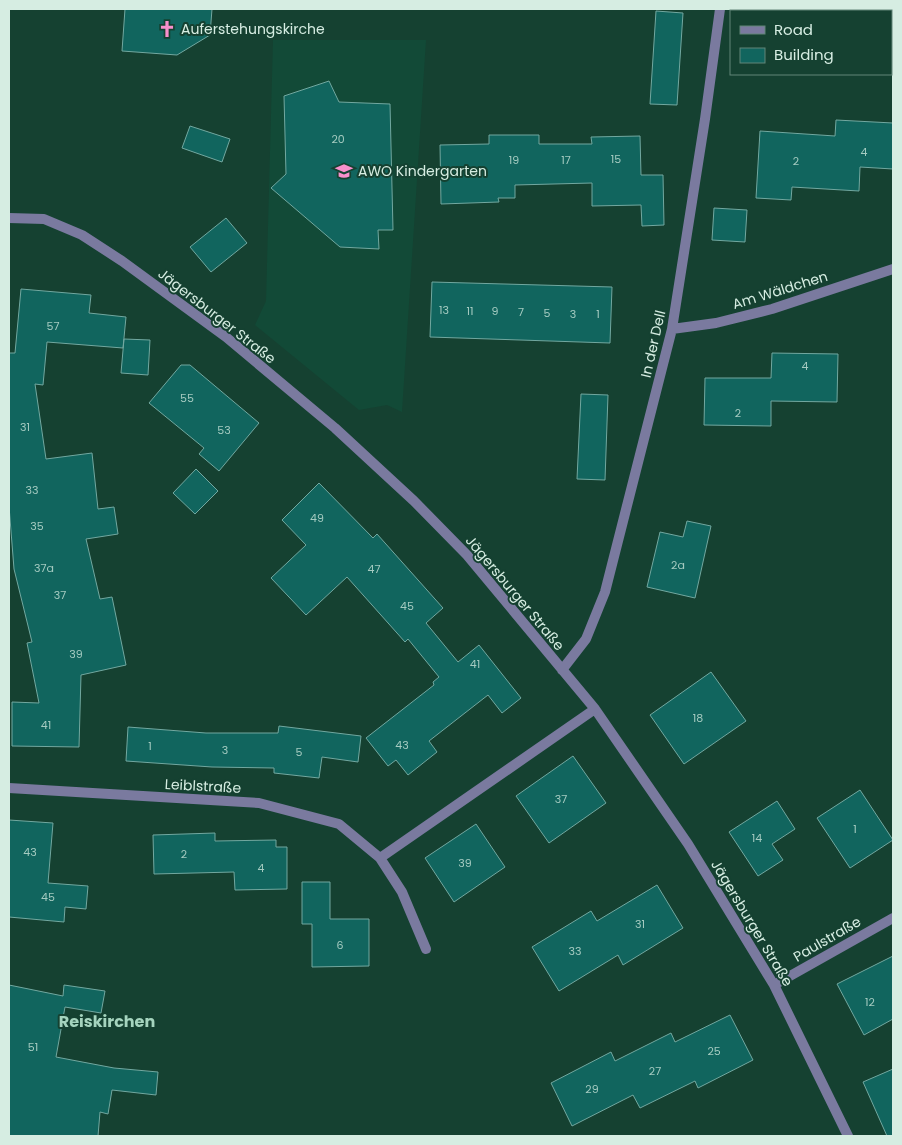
<svg xmlns="http://www.w3.org/2000/svg" width="902" height="1145" viewBox="0 0 902 1145" font-family="Poppins,sans-serif">
<rect width="100%" height="100%" fill="#154131"/>
<path fill="#124a37" d="M 273,40 L 426,40 L 402,412 L 387,405 L 359,410 L 255,325 L 266,301 Z"/>
<path fill="#11655e" stroke="#72a8a0" d="M 125,9 L 212,9 L 210,35 L 177,55 L 122,51 Z
M 656,11 L 683,13 L 677,105 L 650,104 Z
M 329,81 L 339,102 L 390,104 L 393,230 L 378,230 L 379,249 L 340,247 L 271,188 L 286,174 L 284,96 Z
M 836,120 L 893,123 L 893,169 L 860,167 L 859,191 L 792,187 L 791,200 L 756,198 L 760,131 L 835,136 Z
M 190,126 L 230,139 L 222,162 L 182,148 Z
M 489,135 L 539,135 L 539,144 L 592,144 L 591,137 L 640,136 L 641,175 L 663,175 L 664,225 L 642,226 L 641,205 L 592,206 L 592,183 L 515,185 L 515,198 L 498,198 L 499,202 L 441,204 L 440,145 L 489,144 Z
M 714,208 L 747,210 L 745,242 L 712,240 Z
M 226,218 L 247,243 L 211,272 L 190,247 Z
M 432,282 L 612,287 L 610,343 L 430,337 Z
M 21,289 L 91,295 L 89,313 L 126,317 L 123,348 L 47,342 L 43,385 L 35,384 L 46,459 L 92,453 L 98,509 L 114,507 L 118,534 L 86,539 L 100,599 L 112,597 L 126,665 L 81,675 L 79,747 L 12,746 L 12,702 L 39,703 L 27,643 L 32,642 L 14,569 L 9,506 L 9,353 L 15,353 Z
M 124,339 L 150,340 L 148,375 L 121,373 Z
M 772,353 L 838,354 L 837,402 L 771,401 L 771,426 L 704,425 L 705,378 L 771,378 Z
M 181,365 L 190,365 L 259,423 L 219,471 L 199,454 L 204,448 L 149,403 Z
M 581,394 L 608,395 L 605,480 L 577,479 Z
M 196,469 L 218,491 L 195,514 L 173,493 Z
M 319,483 L 373,538 L 377,534 L 443,608 L 426,623 L 458,662 L 479,645 L 521,698 L 502,713 L 488,695 L 429,741 L 437,752 L 408,775 L 396,760 L 388,766 L 366,738 L 434,685 L 433,682 L 439,677 L 408,639 L 405,642 L 347,577 L 306,615 L 271,578 L 306,545 L 282,520 Z
M 687,521 L 711,526 L 695,598 L 647,587 L 660,532 L 683,537 Z
M 711,672 L 746,721 L 684,764 L 650,715 Z
M 279,726 L 361,736 L 358,762 L 322,757 L 319,778 L 274,773 L 274,768 L 212,767 L 126,761 L 128,727 L 206,733 L 278,733 Z
M 573,756 L 606,803 L 549,843 L 516,796 Z
M 860,790 L 893,840 L 850,868 L 817,818 Z
M 777,801 L 795,829 L 772,844 L 783,860 L 758,876 L 729,832 Z
M 9,820 L 53,823 L 48,883 L 88,886 L 86,909 L 65,907 L 64,922 L 9,917 Z
M 476,824 L 505,867 L 454,902 L 425,858 Z
M 215,833 L 215,841 L 276,840 L 276,847 L 287,847 L 287,889 L 235,890 L 234,872 L 154,874 L 153,835 Z
M 302,882 L 330,882 L 330,919 L 369,919 L 369,966 L 312,967 L 312,924 L 302,924 Z
M 657,885 L 683,928 L 623,965 L 618,955 L 559,991 L 532,947 L 591,911 L 597,921 Z
M 893,956 L 893,1019 L 864,1035 L 837,984 Z
M 9,985 L 63,996 L 64,985 L 105,991 L 101,1013 L 65,1007 L 56,1057 L 114,1068 L 158,1072 L 156,1095 L 112,1090 L 108,1114 L 100,1112 L 98,1136 L 9,1136 Z
M 730,1015 L 753,1060 L 698,1088 L 695,1081 L 640,1108 L 633,1095 L 572,1126 L 551,1083 L 611,1052 L 615,1061 L 671,1033 L 675,1042 Z
M 893,1069 L 893,1136 L 887,1136 L 863,1082 Z"/>
<g fill="none" stroke-linecap="round" stroke-linejoin="round">
<path stroke="#7a7a9f" stroke-width="10" d="M 9,218 L 44,219 L 82,235 L 122,261 L 226,337 L 335,428 L 414,501 L 467,555 L 595,709 L 688,844 L 774,985 L 848,1136
M 672,329 L 716,323 L 772,309 L 893,269
M 562,670 L 586,639 L 605,592 L 672,329 L 705,119 L 720,9
M 9,788 L 259,803 L 339,824 L 380,858 L 402,892 L 426,949
M 380,858 L 595,709
M 774,985 L 893,918"/>
</g>
<defs>
<g id="church-bare" transform="scale(1.35)"><path d="M-1.2-6h2.4v3.5h3.3v2.4h-3.3V6h-2.4V-.1h-3.3v-2.4h3.3Z" fill="#f890cc" stroke="#154131" stroke-width="2.5" paint-order="stroke"/></g>
<g id="school-bare" transform="scale(1.35)"><path d="M0-5L7-2L0 1L-7-2ZM-4 1L0 2.5L4 1V4Q0 6-4 4Z" fill="#f890cc" stroke="#154131" stroke-width="2.5" paint-order="stroke"/></g>
</defs>
<g fill-rule="evenodd">
<use href="#church-bare" x="167" y="29"/>
<use href="#school-bare" x="344" y="171"/>
</g>
<g text-anchor="middle" stroke-width="4" stroke-linejoin="round" paint-order="stroke">
<g font-size="11" fill="#a5cbc1">
<text x="338" y="143">20</text>
<text x="864" y="156">4</text>
<text x="616" y="163">15</text>
<text x="514" y="164">19</text>
<text x="566" y="164">17</text>
<text x="796" y="165">2</text>
<text x="444" y="314">13</text>
<text x="470" y="315">11</text>
<text x="495" y="315">9</text>
<text x="521" y="316">7</text>
<text x="547" y="317">5</text>
<text x="573" y="318">3</text>
<text x="598" y="318">1</text>
<text x="53" y="330">57</text>
<text x="805" y="370">4</text>
<text x="187" y="402">55</text>
<text x="738" y="417">2</text>
<text x="25" y="431">31</text>
<text x="224" y="434">53</text>
<text x="32" y="494">33</text>
<text x="317" y="522">49</text>
<text x="37" y="530">35</text>
<text x="678" y="569">2a</text>
<text x="44" y="572">37a</text>
<text x="374" y="573">47</text>
<text x="60" y="599">37</text>
<text x="407" y="610">45</text>
<text x="76" y="658">39</text>
<text x="475" y="668">41</text>
<text x="698" y="722">18</text>
<text x="46" y="729">41</text>
<text x="402" y="749">43</text>
<text x="150" y="750">1</text>
<text x="225" y="754">3</text>
<text x="299" y="756">5</text>
<text x="561" y="803">37</text>
<text x="855" y="833">1</text>
<text x="757" y="842">14</text>
<text x="30" y="856">43</text>
<text x="184" y="858">2</text>
<text x="465" y="867">39</text>
<text x="261" y="872">4</text>
<text x="48" y="901">45</text>
<text x="640" y="928">31</text>
<text x="340" y="949">6</text>
<text x="575" y="955">33</text>
<text x="870" y="1006">12</text>
<text x="33" y="1051">51</text>
<text x="714" y="1055">25</text>
<text x="655" y="1075">27</text>
<text x="592" y="1093">29</text>
</g>
<g font-size="14" fill="#d6ede2" stroke="#154131" text-anchor="start">
<text x="181" y="34">Auferstehungskirche</text>
<text x="358" y="176">AWO Kindergarten</text>
</g>
<g font-size="14" fill="#d6ede2" stroke="#154131">
<text transform="translate(780 290) rotate(-17)" y="5">Am Wäldchen</text>
<text transform="translate(217 316) rotate(38)" y="5">Jägersburger Straße</text>
<text transform="translate(653 344) rotate(-77)" y="5">In der Dell</text>
<text transform="translate(515 593) rotate(50)" y="5">Jägersburger Straße</text>
<text transform="translate(203 786) rotate(3)" y="5">Leiblstraße</text>
<text transform="translate(752 923) rotate(59)" y="5">Jägersburger Straße</text>
<text transform="translate(827 939) rotate(-30)" y="5">Paulstraße</text>
</g>
<g font-size="16" font-weight="bold" fill="#a5d4be" stroke="#154131">
<text x="107" y="1027">Reiskirchen</text>
</g>
</g>
<rect width="902" height="1145" fill="none" stroke="#d6ede2" stroke-width="20"/>
<rect x="730" y="10" width="162" height="65" fill="#154131" stroke="#628678"/>
<rect x="740" y="26" width="25" height="8" fill="#7a7a9f" stroke="#628678"/>
<text x="774" y="35" font-size="15" fill="#d6ede2">Road</text>
<rect x="740" y="48" width="25" height="15" fill="#11655e" stroke="#628678"/>
<text x="774" y="60" font-size="15" fill="#d6ede2">Building</text>
</svg>
